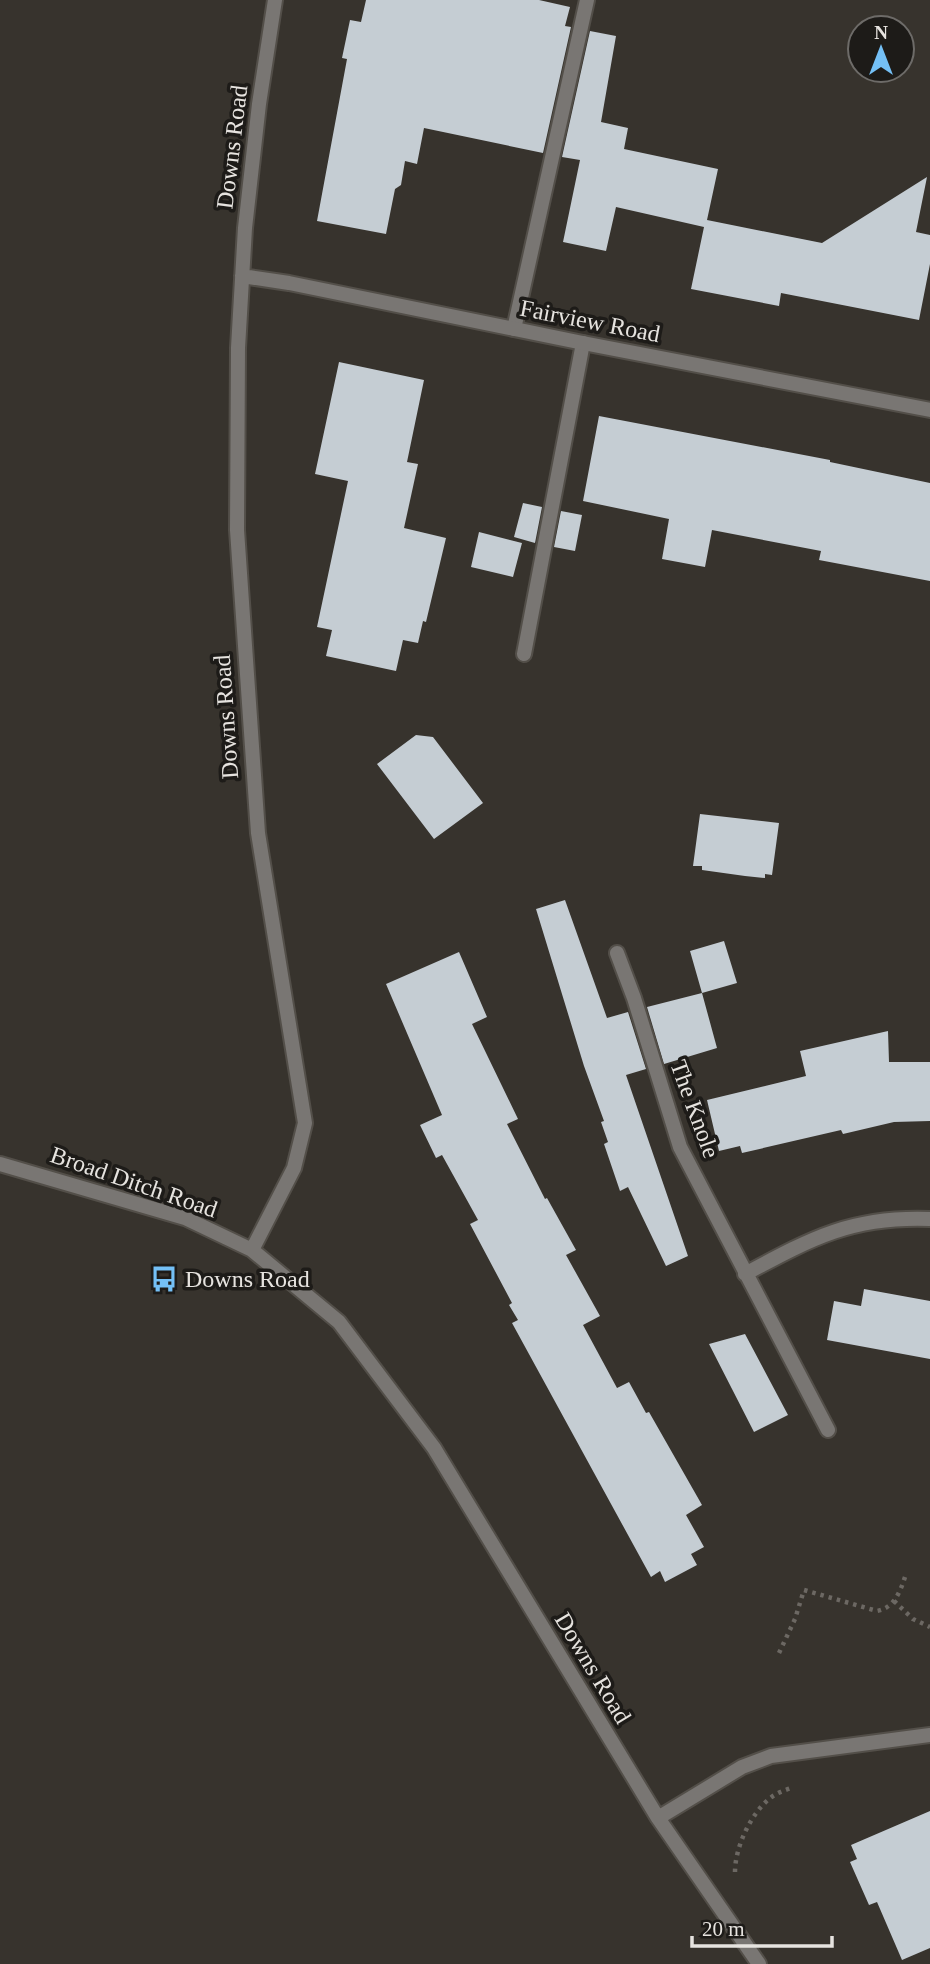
<svg xmlns="http://www.w3.org/2000/svg" width="930" height="1964" viewBox="0 0 930 1964" font-family="Georgia,serif">
<rect width="100%" height="100%" fill="#37332d"/>
<path fill="#c5cdd3" d="M 366,0 L 539,0 L 570,7 L 565,26 L 571,27 L 543,153 L 424,128 L 417,164 L 405,161 L 401,185 L 395,189 L 386,234 L 317,221 L 347,59 L 342,58 L 350,20 L 361,22 Z
M 590,31 L 616,36 L 601,122 L 628,128 L 624,149 L 718,169 L 707,220 L 822,243 L 927,177 L 916,232 L 930,235 L 930,264 L 919,320 L 781,293 L 779,306 L 691,289 L 704,227 L 616,207 L 606,251 L 563,242 L 580,160 L 562,157 Z
M 339,362 L 424,380 L 407,462 L 418,464 L 404,528 L 446,538 L 426,622 L 423,621 L 418,643 L 403,640 L 396,671 L 326,656 L 332,630 L 317,627 L 348,481 L 315,474 Z
M 599,416 L 830,460 L 830,462 L 930,483 L 930,581 L 819,560 L 821,551 L 712,530 L 705,567 L 662,559 L 669,519 L 583,501 Z
M 523,503 L 542,507 L 535,543 L 514,537 Z
M 561,511 L 582,515 L 575,551 L 554,547 Z
M 479,532 L 522,543 L 513,577 L 471,567 Z
M 416,735 L 433,737 L 483,803 L 434,839 L 377,764 Z
M 700,814 L 779,823 L 772,875 L 765,874 L 765,878 L 745,876 L 702,870 L 702,866 L 693,866 Z
M 565,900 L 607,1018 L 628,1012 L 646,1069 L 626,1075 L 688,1256 L 666,1266 L 628,1187 L 620,1191 L 604,1144 L 608,1142 L 601,1122 L 604,1121 L 584,1066 L 536,909 Z
M 724,941 L 737,983 L 702,993 L 690,951 Z
M 459,952 L 487,1017 L 472,1024 L 518,1119 L 507,1124 L 545,1199 L 547,1198 L 576,1250 L 566,1255 L 600,1316 L 583,1325 L 617,1388 L 629,1382 L 646,1413 L 649,1412 L 702,1505 L 686,1515 L 704,1547 L 691,1554 L 697,1565 L 665,1582 L 660,1571 L 651,1577 L 512,1323 L 518,1320 L 509,1305 L 512,1303 L 470,1224 L 478,1220 L 442,1155 L 436,1158 L 420,1125 L 442,1115 L 386,984 Z
M 702,993 L 717,1048 L 664,1064 L 647,1007 Z
M 888,1031 L 889,1062 L 930,1062 L 930,1121 L 894,1122 L 843,1134 L 841,1130 L 742,1153 L 740,1146 L 719,1151 L 707,1100 L 806,1076 L 800,1051 Z
M 864,1289 L 930,1301 L 930,1359 L 827,1340 L 834,1301 L 861,1306 Z
M 745,1334 L 788,1415 L 754,1432 L 709,1344 Z
M 930,1811 L 930,1948 L 902,1960 L 877,1902 L 869,1905 L 850,1862 L 857,1859 L 851,1845 Z"/>
<g fill="none" stroke-linecap="round" stroke-linejoin="round">
<g stroke="#534f49" stroke-width="18">
<path id="lane" d="M 514,329 L 587,0
M 524,654 L 583,343"/>
</g>
<g stroke="#534f49" stroke-width="18">
<path id="street" d="M 275,0 L 259,104 L 245,228 L 238,348 L 237,530 L 258,833 L 305,1123 L 294,1168 L 252,1250 L 339,1322 L 434,1448 L 658,1818 L 759,1964
M 242,276 L 289,283 L 583,343 L 930,410
M 617,953 L 634,998 L 680,1147 L 828,1430
M 0,1164 L 185,1218 L 252,1250
M 745,1274 C 812,1238 852,1216 930,1219
M 658,1818 L 742,1767 L 771,1756 L 930,1735"/>
</g>
<path stroke="#6c6863" stroke-width="4.5" stroke-dasharray="3.5 5" stroke-linecap="butt" d="M 894,1601 L 913,1619 L 930,1627
M 779,1653 L 795,1619 L 804,1590 L 877,1611 C 894,1608 900,1592 905,1577
M 735,1872 C 735,1848 750,1815 769,1799 C 776,1793 785,1790 794,1787"/>
<use href="#lane" stroke="#797673" stroke-width="14"/>
<use href="#street" stroke="#797673" stroke-width="14"/>
</g>
<defs>
<g id="bus-bare" transform="scale(2.1)"><path d="M-5-6H5V4H4V6H2V4H-2V6H-4V4H-5ZM-3.5-4V0h7V-4ZM-3.5 1.2v1.5H-2V1.2ZM2 1.2v1.5H3.5V1.2Z" fill="#74c0f6" stroke="#1d1b18" stroke-width="2.5" paint-order="stroke"/></g>
</defs>
<g fill-rule="evenodd">
<use href="#bus-bare" x="164" y="1279"/>
</g>
<g text-anchor="middle" stroke-width="7" stroke-linejoin="round" paint-order="stroke">
<g font-size="24" fill="#e6e3df" stroke="#1d1b18">
<text transform="translate(232 147) rotate(-83)" y="8">Downs Road</text>
<text transform="translate(590 321) rotate(11)" y="8">Fairview Road</text>
<text transform="translate(226 717) rotate(-94)" y="8">Downs Road</text>
<text transform="translate(695 1109) rotate(70)" y="8">The Knole</text>
<text transform="translate(134 1182) rotate(19)" y="8">Broad Ditch Road</text>
<text transform="translate(593 1668) rotate(59)" y="8">Downs Road</text>
</g>
<g font-size="24" fill="#e6e3df" stroke="#1d1b18" text-anchor="start">
<text x="185" y="1287">Downs Road</text>
</g>
</g>
<g transform="translate(881 49)"><circle r="33" fill="#1d1b18" stroke="#6d6b68" stroke-width="2"/>
<path d="M0-5L12 26L0 18L-12 26Z" fill="#74c0f6"/>
<text y="-10" font-size="19" font-weight="bold" text-anchor="middle" fill="#e6e3df">N</text>
</g>
<path d="M692 1936v10h140v-10" fill="none" stroke="#e6e3df" stroke-width="3.5"/>
<text x="702" y="1936" font-size="21" fill="#e6e3df" stroke="#1d1b18" stroke-width="5" paint-order="stroke">20 m</text>
</svg>
